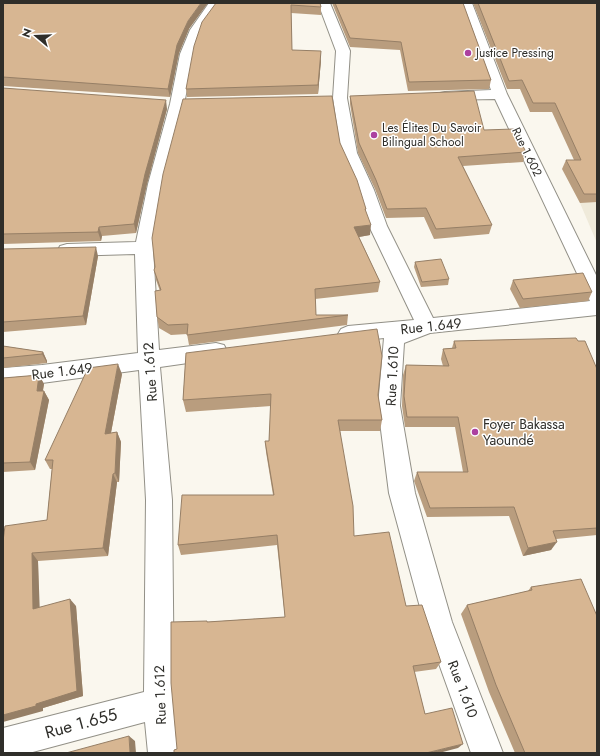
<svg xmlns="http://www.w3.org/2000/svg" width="600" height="756" viewBox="0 0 600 756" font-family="Jost,sans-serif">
<rect width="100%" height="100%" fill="#faf7ee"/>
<path fill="#efeada" d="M 569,182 L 597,182 L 597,243 L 580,203 Z"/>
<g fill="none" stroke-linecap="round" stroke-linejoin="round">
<g stroke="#929087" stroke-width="2">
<path id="minor" d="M 209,3 L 221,3 L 202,30 L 194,54 L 184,104 L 164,184 L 153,248 L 159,350 L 216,343 L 224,345 L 227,351 L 224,357 L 216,359 L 160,367 L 172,500 L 174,703 L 180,753 L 148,753 L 145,722 L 29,753 L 3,753 L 3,728 L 144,692 L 146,500 L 139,370 L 42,383 L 3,386 L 3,368 L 42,365 L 138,353 L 135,254 L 67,256 L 60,254 L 58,250 L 60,246 L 67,244 L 136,242 L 148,184 L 170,104 L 180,54 L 190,30 Z
M 318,3 L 330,3 L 350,51 L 347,98 L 357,153 L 374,190 L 387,226 L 433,318 L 590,301 L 495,99 L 445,100 L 440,99 L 438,96 L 440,93 L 445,92 L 491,90 L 460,3 L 472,3 L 507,94 L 597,277 L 597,315 L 430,333 L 404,343 L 400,406 L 415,493 L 452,622 L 503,753 L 471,753 L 424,622 L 389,493 L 378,406 L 384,338 L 348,342 L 341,339 L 338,334 L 341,329 L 348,326 L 414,320 L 369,226 L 358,190 L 341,153 L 333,98 L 336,51 Z"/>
</g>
<use href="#minor" fill="#fff" fill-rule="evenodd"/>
</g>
<path fill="#b99d7e" d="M 3,3 L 189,29 L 179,53 L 170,97 L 3,86 Z
M 216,3 L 320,3 L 321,7 L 321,15 L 291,13 L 292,50 L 321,60 L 318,94 L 187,97 L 186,89 Z
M 332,3 L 463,3 L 491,80 L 489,89 L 408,91 L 400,50 L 350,47 Z
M 473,3 L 597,3 L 597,202 L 580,203 L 562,169 L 566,160 L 574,160 L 552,112 L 530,112 L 520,89 L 507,89 Z
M 3,88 L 167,109 L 147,184 L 136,233 L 102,236 L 101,241 L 3,244 Z
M 350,96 L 484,130 L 526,152 L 523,162 L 463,166 L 492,225 L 489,234 L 434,239 L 424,217 L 386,218 L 375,189 L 358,153 L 350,104 Z
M 340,143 L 366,209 L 366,212 L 370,235 L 359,237 L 380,282 L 378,292 L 315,299 L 316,315 L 348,315 L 347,325 L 189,345 L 187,334 L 171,335 L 159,328 L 157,317 L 160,291 L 156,280 L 154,270 Z
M 3,249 L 98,256 L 86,325 L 3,332 Z
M 415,262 L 449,279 L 448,285 L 421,287 L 414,267 Z
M 513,280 L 592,292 L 588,301 L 520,308 L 510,289 Z
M 454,341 L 578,341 L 597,369 L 597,535 L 556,539 L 551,550 L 523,556 L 509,516 L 427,517 L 414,481 L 417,472 L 463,472 L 455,427 L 405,427 L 402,406 L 403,375 L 406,365 L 443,366 L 441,359 L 443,349 L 452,348 Z
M 3,346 L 43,352 L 47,361 L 47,363 L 3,368 Z
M 186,353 L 378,395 L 382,420 L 380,431 L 340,431 L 354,536 L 406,606 L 441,662 L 436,669 L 414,672 L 425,714 L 458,748 L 177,749 L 207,622 L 285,617 L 277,545 L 181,555 L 178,545 L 273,495 L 266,452 L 265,441 L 269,441 L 271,406 L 186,412 L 183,400 Z
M 122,374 L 111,433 L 117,432 L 121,442 L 119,482 L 117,482 L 108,556 L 38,561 L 39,608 L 76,606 L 83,696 L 43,708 L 43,711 L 3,541 L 47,520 L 52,469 L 50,469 L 45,460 Z
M 39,375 L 44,384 L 43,391 L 44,391 L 49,400 L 35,470 L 3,472 L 3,378 Z
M 531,587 L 597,753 L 515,753 L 489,692 L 461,614 L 467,605 L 528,591 Z"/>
<path fill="#967f66" d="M 201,3 L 208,3 L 189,29 L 179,53 L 170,97 L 168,89 L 177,45 L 188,21 Z
M 321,51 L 321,60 L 318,94 L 318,85 Z
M 166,100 L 167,109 L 147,184 L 136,233 L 134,224 L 145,174 Z
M 371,225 L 370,235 L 353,238 L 354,227 Z
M 99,227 L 102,236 L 101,241 L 98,232 Z
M 96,247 L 98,256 L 86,325 L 83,316 Z
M 43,352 L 47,361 L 47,363 L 42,354 Z
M 118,364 L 122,374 L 109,443 L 105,434 Z
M 39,375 L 44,384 L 41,400 L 37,391 Z
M 44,391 L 49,400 L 35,470 L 30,462 Z
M 117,432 L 121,442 L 119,482 L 115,473 Z
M 113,474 L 117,482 L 108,556 L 103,548 Z
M 557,542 L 551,550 L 523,556 L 528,548 Z
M 32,553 L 38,561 L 40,616 L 33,609 Z
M 70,599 L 76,606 L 83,696 L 43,708 L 43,711 L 3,722 L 3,715 L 36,704 Z
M 129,736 L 135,741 L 136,753 L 130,753 Z
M 463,744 L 458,748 L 439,753 L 426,753 Z"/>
<path fill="#d7b692" stroke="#967f66" d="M 3,3 L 201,3 L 188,21 L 177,45 L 168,89 L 3,77 Z
M 216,3 L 320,3 L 321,7 L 291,5 L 292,50 L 321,51 L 318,85 L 186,89 L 194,46 L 202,22 Z
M 335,3 L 463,3 L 491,80 L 409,82 L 401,42 L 350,38 Z
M 478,3 L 597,3 L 597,194 L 584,194 L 566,160 L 581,160 L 555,103 L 533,103 L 522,80 L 509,81 Z
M 3,88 L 166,100 L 145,174 L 134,224 L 99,227 L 98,232 L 3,234 Z
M 474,91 L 484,130 L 514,129 L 526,152 L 458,157 L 492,225 L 436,229 L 426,208 L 387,209 L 376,180 L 359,143 L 350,96 Z
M 332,96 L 340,143 L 357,180 L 366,209 L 365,209 L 371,225 L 354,227 L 380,282 L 315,289 L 316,315 L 348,315 L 187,335 L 188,324 L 168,325 L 157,317 L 155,291 L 161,290 L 154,270 L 155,267 L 152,238 L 163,174 L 183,99 Z
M 96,247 L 83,316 L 3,322 L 3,249 Z
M 441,259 L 449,279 L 422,282 L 415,262 Z
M 583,273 L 592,292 L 523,299 L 513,280 Z
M 377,329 L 382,356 L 378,395 L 382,420 L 338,420 L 353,506 L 354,536 L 389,532 L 406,606 L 422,605 L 441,662 L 413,666 L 425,714 L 452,708 L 463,744 L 426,753 L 174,753 L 174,750 L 177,749 L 171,683 L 171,622 L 207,621 L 207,622 L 285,617 L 277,535 L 178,545 L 182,495 L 274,495 L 265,441 L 269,441 L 271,394 L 183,400 L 186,353 Z
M 576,338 L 578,341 L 585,341 L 597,369 L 597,528 L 553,531 L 557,542 L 528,548 L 514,507 L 430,508 L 417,472 L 468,472 L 458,417 L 407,417 L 404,396 L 406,365 L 449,366 L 443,349 L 456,348 L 454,341 Z
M 3,346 L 43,352 L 42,354 L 3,358 Z
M 118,364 L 105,434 L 117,432 L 115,473 L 113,474 L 103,548 L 32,553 L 33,609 L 70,599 L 77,691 L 36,704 L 36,706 L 3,715 L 3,541 L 5,526 L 47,520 L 53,460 L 45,460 L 88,368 Z
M 39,375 L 37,391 L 44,391 L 30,462 L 3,463 L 3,378 Z
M 581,579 L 597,616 L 597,753 L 525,753 L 496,685 L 467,605 L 532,590 L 531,587 Z
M 129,736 L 130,753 L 66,753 Z"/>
<g fill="#ac40a0" stroke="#fff" stroke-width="1.5">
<circle cx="468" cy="53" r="4"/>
<circle cx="374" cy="135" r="4"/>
<circle cx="475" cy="432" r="4"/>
</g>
<g text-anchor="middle" stroke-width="3" stroke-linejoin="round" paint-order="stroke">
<g font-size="12" fill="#2f2e2a" stroke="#fff" text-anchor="start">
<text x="476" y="57">Justice Pressing</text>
<text x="382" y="132">Les Élites Du Savoir<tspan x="382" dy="14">Bilingual School</tspan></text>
</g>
<g font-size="12" fill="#2f2e2a" stroke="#fff">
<text transform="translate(527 152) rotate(64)" y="4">Rue 1.602</text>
</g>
<g font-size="14" fill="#2f2e2a" stroke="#fff">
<text transform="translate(431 326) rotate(-6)" y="5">Rue 1.649</text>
<text transform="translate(62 371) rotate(-7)" y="5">Rue 1.649</text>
<text transform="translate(150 372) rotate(-94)" y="5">Rue 1.612</text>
<text transform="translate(392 376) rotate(-87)" y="5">Rue 1.610</text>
<text transform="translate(463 689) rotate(69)" y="5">Rue 1.610</text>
<text transform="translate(160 695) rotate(-92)" y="5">Rue 1.612</text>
</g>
<g font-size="14" fill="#2f2e2a" stroke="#fff" text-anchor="start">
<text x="483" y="429">Foyer Bakassa<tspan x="483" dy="16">Yaoundé</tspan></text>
</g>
<g font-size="17" fill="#2f2e2a" stroke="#fff">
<text transform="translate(81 723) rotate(-15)" y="6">Rue 1.655</text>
</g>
</g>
<rect width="600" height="756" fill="none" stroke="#2f2e2a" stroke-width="8"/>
<g transform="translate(36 36) rotate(289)" stroke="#ffffff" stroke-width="3" paint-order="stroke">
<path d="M0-3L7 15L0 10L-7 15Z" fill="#2f2e2a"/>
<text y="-6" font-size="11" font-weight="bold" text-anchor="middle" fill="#2f2e2a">N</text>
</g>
</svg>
